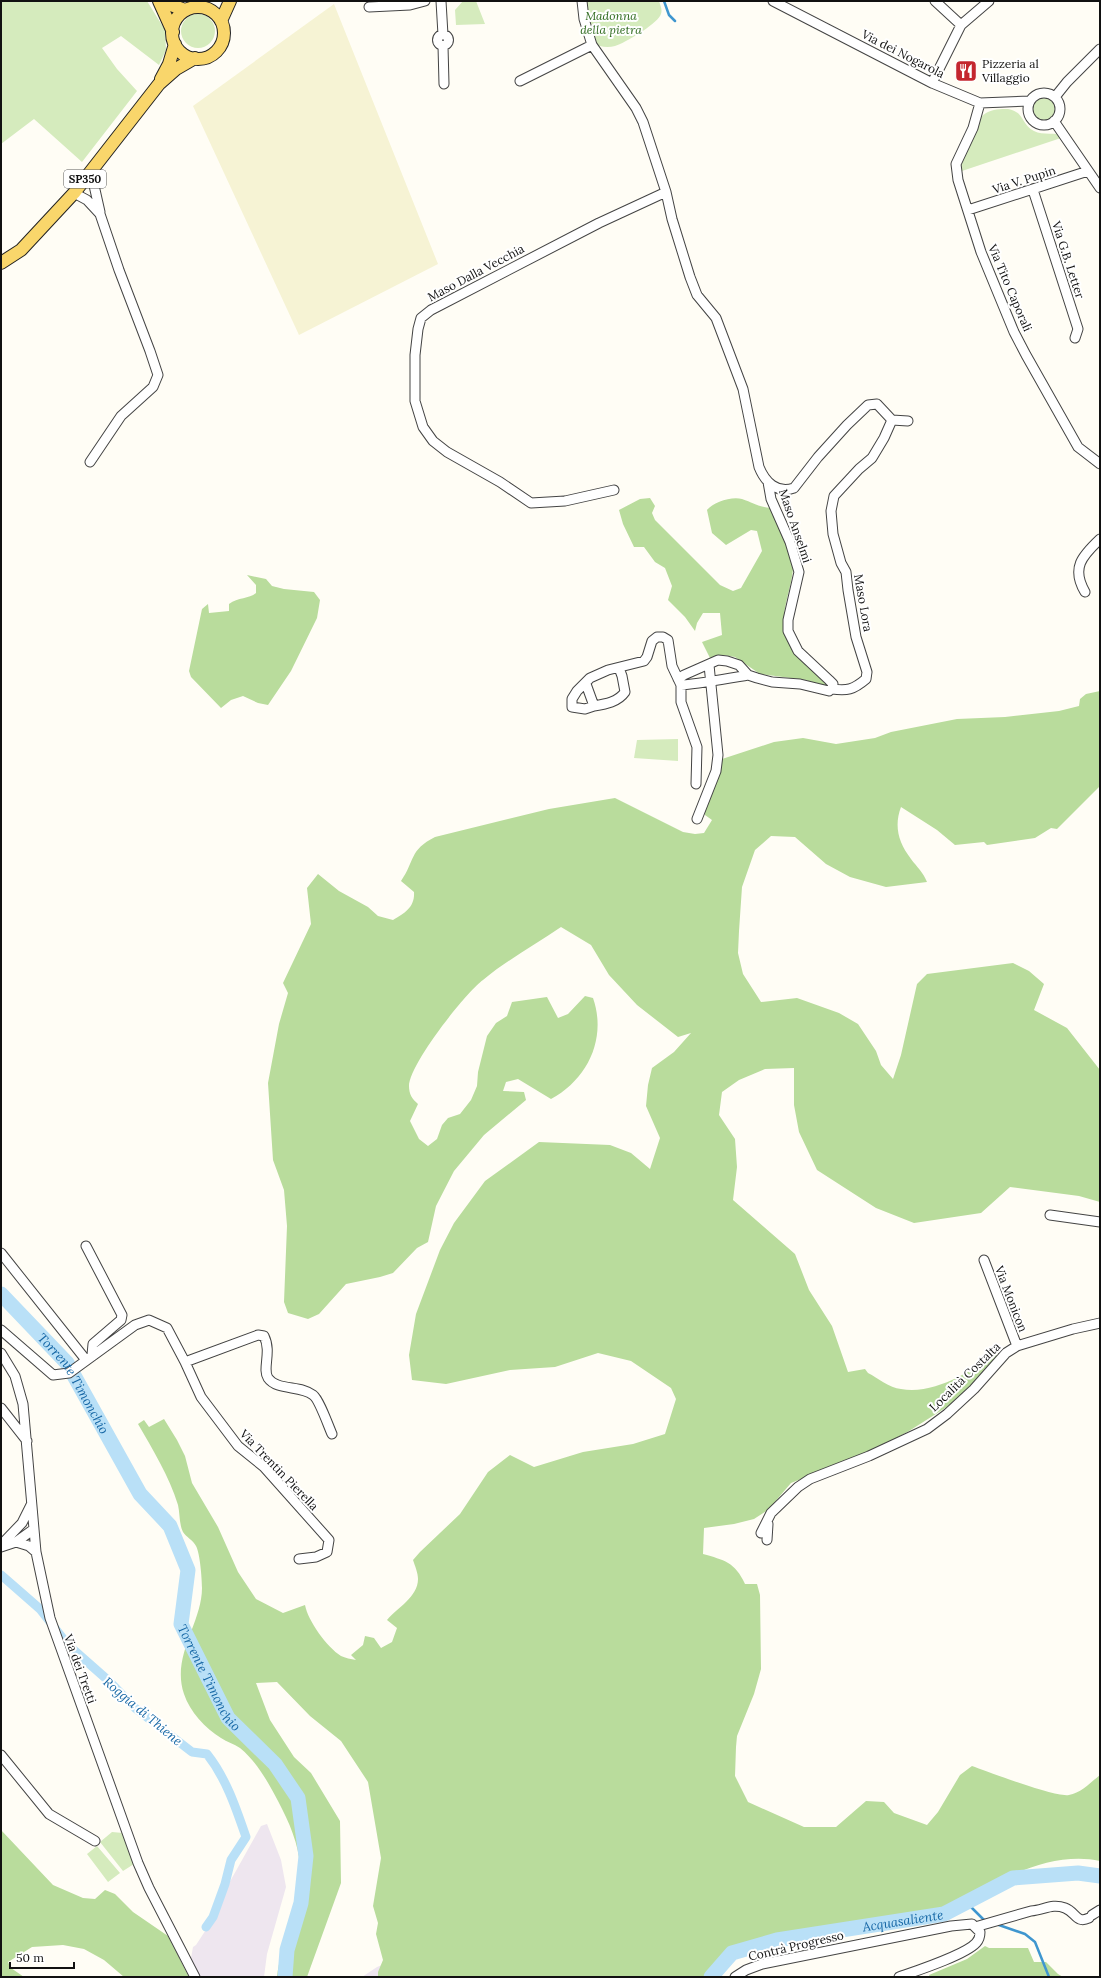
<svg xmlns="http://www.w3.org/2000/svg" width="1101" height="1978" viewBox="0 0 1101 1978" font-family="Lora,serif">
<rect width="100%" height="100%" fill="#fffdf5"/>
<path fill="#eee6ef" d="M 267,1824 L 281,1860 L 286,1887 L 267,1954 L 264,1977 L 200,1977 L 191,1958 L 193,1947 L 196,1945 L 211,1922 L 218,1903 L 261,1826 Z
M 387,1963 L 381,1977 L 362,1977 L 377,1967 Z"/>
<path fill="#f6f3d4" d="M 334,4 L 438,264 L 299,335 L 193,106 Z"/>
<path fill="#d5ebbd" d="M 1,1 L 147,1 L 165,30 L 166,50 L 159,65 L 121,36 L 102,48 L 117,69 L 137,91 L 82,162 L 34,119 L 1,144 Z
M 463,1 L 476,1 L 485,24 L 456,25 L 455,10 Z
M 583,1 L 659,1 C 661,7 663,11 660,16 C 655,25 625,43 615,46 C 608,48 599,47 593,43 Z
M181 31a17 17 0 1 1 34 0a17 17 0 1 1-34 0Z
M1033 109a11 11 0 1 1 22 0a11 11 0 1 1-22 0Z
M 1008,109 C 1025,112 1021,125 1034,131 C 1041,135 1049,133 1057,134 L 1061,138 L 959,172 C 961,157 973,121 986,113 C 993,109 1000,109 1008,109 Z
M 678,739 L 678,761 L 634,758 L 637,740 Z
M 112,1832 L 123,1833 L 134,1864 L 123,1871 L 100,1842 Z
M 97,1846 L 120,1873 L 108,1882 L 87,1854 Z"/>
<path fill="#b9dc9c" d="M 650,498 L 655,506 L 652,513 L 655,520 L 720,585 L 733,591 L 741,588 L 762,551 L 757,531 L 751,530 L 726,545 L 712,533 L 707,510 C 713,502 732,496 742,499 C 754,503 758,507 772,508 C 780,526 795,548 793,569 C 791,591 780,612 785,634 L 830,685 L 825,688 L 806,680 L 760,674 L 735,657 L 723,655 L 710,658 L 702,642 L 722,635 L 720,613 L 703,613 L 697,623 L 695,631 L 685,617 L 668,600 L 672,586 L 665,568 L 655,562 L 644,547 L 634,547 L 623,524 L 619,510 L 640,499 Z
M 247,575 L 266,579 L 272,586 L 284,589 L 314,592 L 320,600 L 317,618 L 291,671 L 268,705 L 258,703 L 243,696 L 231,700 L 221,708 L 191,677 L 189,671 L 202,609 L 208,604 L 209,613 L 229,611 L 229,604 C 238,597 249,599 256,593 L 256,585 Z
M 1100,691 L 1100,786 L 1057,829 L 1051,828 L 1035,838 L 987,845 L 984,842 L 955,845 L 937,830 L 901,807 C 894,826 898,842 911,859 C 917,867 923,872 927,882 L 886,887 L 850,877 L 826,864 L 795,837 L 771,836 L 755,850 L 742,887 L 739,931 L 738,953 L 743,974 L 761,1002 L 797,998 L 839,1013 L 858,1024 L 876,1051 L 881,1065 L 893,1079 L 901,1055 L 917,984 L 927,974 L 1013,963 L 1029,971 L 1044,984 L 1034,1010 L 1067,1028 L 1100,1070 L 1100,1202 L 1079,1196 L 1010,1187 L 981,1213 L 914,1223 L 876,1208 L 817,1170 L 799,1132 L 794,1105 L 794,1068 L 765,1069 L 739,1080 L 722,1092 L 719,1115 L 735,1139 L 737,1167 L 733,1200 L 795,1254 L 809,1290 L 832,1326 L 848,1372 L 865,1369 L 868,1373 C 878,1378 889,1388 901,1389 C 936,1395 972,1370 1000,1352 L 984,1375 L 973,1385 L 950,1405 L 909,1431 L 876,1449 L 791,1483 L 768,1510 L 754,1519 L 734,1524 L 704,1528 L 703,1554 C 724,1560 735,1562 745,1584 L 757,1584 L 760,1595 L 761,1669 L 754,1694 L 737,1736 L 736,1747 L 735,1776 L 748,1802 L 804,1827 L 836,1827 L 866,1801 L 884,1802 L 894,1813 L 927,1825 L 938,1812 L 960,1775 L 972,1766 C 989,1772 1056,1798 1069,1795 C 1081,1793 1091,1782 1100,1775 L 1100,1861 C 1067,1854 1031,1865 1002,1880 C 980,1891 960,1906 936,1912 L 802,1931 L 763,1939 L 731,1950 L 722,1957 L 706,1977 L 378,1977 L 378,1972 L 383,1960 L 376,1934 L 378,1923 L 373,1906 L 381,1858 L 368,1782 L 341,1741 L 310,1716 L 277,1682 L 256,1683 L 270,1720 L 294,1757 L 311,1773 L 340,1821 L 341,1883 L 307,1977 L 277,1977 C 281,1941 301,1905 300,1868 C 299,1844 289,1822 278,1801 C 268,1782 257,1762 240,1748 C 234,1744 227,1742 221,1738 C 205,1728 190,1712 184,1694 C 171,1656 202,1623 202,1588 C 202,1579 200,1553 196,1546 C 193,1540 186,1537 183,1532 C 179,1524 180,1513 178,1505 C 169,1476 153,1450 138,1424 L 144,1420 L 149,1427 L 164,1419 L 177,1440 L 185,1456 L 192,1483 L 218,1527 L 238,1572 L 256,1599 L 283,1613 L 305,1605 C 308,1621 327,1647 341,1656 C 345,1658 351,1659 356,1660 L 351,1655 L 363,1645 L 365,1636 L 374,1638 L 381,1648 L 392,1642 L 397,1628 L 387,1620 C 397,1608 418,1597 418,1579 C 418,1573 415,1566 413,1560 L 420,1552 L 460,1514 L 488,1472 L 510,1455 L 534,1467 L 583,1452 L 633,1444 L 665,1434 L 676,1399 L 671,1388 L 631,1361 L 598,1353 L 555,1367 L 510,1370 L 446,1384 L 412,1380 L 409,1355 L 416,1314 L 440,1250 L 454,1223 L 485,1181 L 539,1142 L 610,1145 L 631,1153 L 650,1169 L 660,1138 L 646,1106 L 648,1085 L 652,1068 L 674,1052 L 691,1033 L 678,1037 L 637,1005 L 609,975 L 591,945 L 561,927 C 535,945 507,960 483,980 C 465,993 409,1065 409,1086 C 409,1094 412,1099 418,1104 L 410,1121 L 419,1139 L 428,1146 L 437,1139 L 442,1125 L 448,1118 L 460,1114 L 471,1100 L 477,1086 L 478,1072 L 487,1036 L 496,1023 L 507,1016 L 512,1002 L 547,997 L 558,1018 L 568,1014 L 585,996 L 593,998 C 607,1038 588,1079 551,1099 L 518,1079 L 506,1082 L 503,1091 L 524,1092 L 526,1100 L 484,1135 L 454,1171 L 436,1206 L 428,1242 L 417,1248 L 393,1273 L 380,1277 L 346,1284 L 319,1314 L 308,1319 L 288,1313 L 284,1302 L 287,1226 L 284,1190 L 273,1160 L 268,1083 L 279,1024 L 288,993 L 283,983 L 311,924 L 307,888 L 318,874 L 339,891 L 368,907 L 378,916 L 393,920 C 405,913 415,907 414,892 L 401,881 C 415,861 409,850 435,837 L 549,809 L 615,798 L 683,832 L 695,834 L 704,833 L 712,820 L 705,815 L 703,810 L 719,760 L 774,742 L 803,738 L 836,744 L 875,738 L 891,732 L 957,719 L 1005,717 L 1059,711 L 1079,706 L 1080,699 L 1086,694 Z
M 1,1830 L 53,1885 L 83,1898 L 95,1899 L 105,1890 L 115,1894 L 133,1912 L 168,1936 L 189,1977 L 124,1977 L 104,1960 L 84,1949 L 63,1945 L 32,1947 L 8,1962 L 11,1968 L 24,1977 L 1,1977 Z
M 985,1946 L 989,1948 L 1028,1948 L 1034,1962 L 1046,1962 L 1058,1974 L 1063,1977 L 930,1977 L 929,1975 L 967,1959 Z"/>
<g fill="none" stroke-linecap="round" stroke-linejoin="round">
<path stroke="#3f96cf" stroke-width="2.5" d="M 664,1 L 669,15 L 675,21
M 967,1903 L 983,1919 L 987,1921
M 996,1924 L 1025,1934 L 1035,1942 L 1049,1977"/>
<path stroke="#b9e0f7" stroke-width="9" d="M 1,1575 L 40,1609 L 68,1645 L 110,1682 L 135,1708 L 192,1752 L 207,1754 C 226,1778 236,1808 246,1837 L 231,1860 L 225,1884 L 213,1917 L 206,1927"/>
<g stroke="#b9e0f7" stroke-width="15">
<path id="s1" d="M 1,1294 L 67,1363 L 140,1494 L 170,1526 L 188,1570 L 181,1624 L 228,1718 L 275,1764 L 298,1798 L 306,1856 L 301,1903 L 287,1950 L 285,1977"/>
<path id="s2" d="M 711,1977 L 732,1953 L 777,1940 L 944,1914 L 1013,1878 L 1078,1873 L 1100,1876"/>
</g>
<g stroke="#444" stroke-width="11">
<path id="minor" d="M 441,1 L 443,35
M 582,1 L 584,19 L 592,45 L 636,108 L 643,122 L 666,192 L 672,219 L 690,277 L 697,295 L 716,318 L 743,389 L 759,467 C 765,482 777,494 794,488 L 818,457 L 847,425 L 868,405 L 877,404 L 892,420 L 908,421
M 773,1 L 932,83 L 980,103 L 1029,101
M 935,1 L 961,25
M 369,7 L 410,5 L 425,1
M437.5 40a5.5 5.5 0 1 1 11 0a5.5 5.5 0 1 1-11 0Z
M 443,46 L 444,84
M 520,81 L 592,45
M 932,83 L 961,25 L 989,1
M1028 109a16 16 0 1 1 32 0a16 16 0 1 1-32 0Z
M 1055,97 L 1067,82 L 1100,49
M 980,103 L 973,128 L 956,164 L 958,180 L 981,252 L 1014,332 L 1026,355 L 1078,447 L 1100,464
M 1054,121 L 1100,188
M 91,172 L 100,212
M 1033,190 L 1078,329 L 1075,338
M 74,193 L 87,200 L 100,214 L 119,270 L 150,351 L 158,375 L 153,387 L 121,416 L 90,462
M 968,210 L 1088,171
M 614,490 L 565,501 L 531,503 L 500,482 L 447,452 L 433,441 L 423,427 L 415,401 L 415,355 L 418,329 L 421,318 L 431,310 L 599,223 L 666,192
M 1085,592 C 1071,568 1082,556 1100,539
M 678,679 L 684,675 L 718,660 L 727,661 L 739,665 L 748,675 L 757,678 L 772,682 L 800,684 L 829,691 L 832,688 L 833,684 L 829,680 L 798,651 L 788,631 L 788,620 L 799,572 L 790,542 L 771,499 L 768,482
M 586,684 L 594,706 C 606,704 618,702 625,692 L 622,676 L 619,668
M 681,685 L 681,702 L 697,747 L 696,784
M 832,689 C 847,691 853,690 866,679 L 867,672 L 856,637 L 848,590 L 846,572 L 841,563 L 833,534 L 831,511 L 834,496 L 859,469 L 872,458 L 884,438 L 892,420
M 594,706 L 585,709 L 572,707 L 572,699 L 577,691 L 590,678 L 608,670 L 644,661 L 647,657 L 652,641 L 657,637 L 663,637 L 668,640 L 672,666 L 681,685 C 704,683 725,679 748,675
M 697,819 L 716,771 L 718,755 L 709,665
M 1050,1215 L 1100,1222
M 86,1246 L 122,1315 L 121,1320 L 93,1344 L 92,1355
M 1,1253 L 86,1360
M 984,1260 L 1017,1346
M 1,1330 L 53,1375 L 69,1373 L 135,1325 L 149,1320 L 167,1328 L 185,1362 L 201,1397 L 238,1446 L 264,1467 L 329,1540 L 327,1552 L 316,1557 L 299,1559
M 1,1353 L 15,1376 L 23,1404 L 36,1552 L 50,1618 L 138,1863 L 149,1888 L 195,1977
M 185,1362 L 258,1335 L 264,1336 C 272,1352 262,1369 268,1378 C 277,1391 301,1385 313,1395 C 319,1399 328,1425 332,1434
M 1,1408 L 27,1441
M 761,1533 L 771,1513 L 798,1487 L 810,1479 L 869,1456 L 927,1429 L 947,1414 L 974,1389 L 1006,1353 L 1017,1346 L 1073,1329 L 1100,1323
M 767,1540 L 768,1524
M 16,1542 L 29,1546 L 36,1552
M 1,1545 L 22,1523 L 31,1505
M 1,1547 L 16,1542 L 34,1529
M 1,1755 L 49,1814 L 95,1841
M 1092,1915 L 1100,1910
M 975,1927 L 1031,1911 C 1044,1910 1052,1903 1065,1908 C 1076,1912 1076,1924 1089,1918
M 735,1977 L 746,1970 L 762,1964 L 951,1926 L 972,1924 L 980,1932 C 980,1936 979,1940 976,1943 C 965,1955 916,1971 899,1977"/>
</g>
<g stroke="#222" stroke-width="14">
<path id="major" d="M 159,1 L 173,32
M 160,1 L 185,10
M172 33a26 26 0 1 1 52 0a26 26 0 1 1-52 0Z
M 221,21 L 230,1
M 161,79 L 169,64 L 175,44
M 1,263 L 21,250 L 74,193 L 159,84 L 176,69 L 195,58"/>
</g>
<use href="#minor" stroke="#fff" stroke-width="9"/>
<use href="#major" stroke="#f9d66b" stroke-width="12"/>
</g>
<defs>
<g id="restaurant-square" transform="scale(1.15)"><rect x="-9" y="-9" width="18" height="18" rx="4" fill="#c4262e" stroke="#fff"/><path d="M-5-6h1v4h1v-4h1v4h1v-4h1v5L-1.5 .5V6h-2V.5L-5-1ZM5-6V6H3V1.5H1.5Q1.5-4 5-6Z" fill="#fff"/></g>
</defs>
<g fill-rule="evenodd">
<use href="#restaurant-square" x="966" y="71"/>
</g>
<g text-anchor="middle" stroke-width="4" stroke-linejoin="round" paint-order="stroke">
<rect fill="#fff" stroke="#585858" stroke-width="1" x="64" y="170" width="42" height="18" rx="3"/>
<g font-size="11" font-weight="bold" fill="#111">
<text x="85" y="183">SP350</text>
</g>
<g font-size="12" font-style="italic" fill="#2f6b1f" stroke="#fff">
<text x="611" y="20">Madonna<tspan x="611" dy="14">della pietra</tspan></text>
</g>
<g font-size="12" fill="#111" stroke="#fff">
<text transform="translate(903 54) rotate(27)" y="4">Via dei Nogarola</text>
<text transform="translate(1024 180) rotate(-18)" y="4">Via V. Pupin</text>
<text transform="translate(1068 260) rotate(72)" y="4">Via G.B. Letter</text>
<text transform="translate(476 273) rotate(-28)" y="4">Maso Dalla Vecchia</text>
<text transform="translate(1010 288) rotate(67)" y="4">Via Tito Caporali</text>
<text transform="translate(795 526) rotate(71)" y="4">Maso Anselmi</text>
<text transform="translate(863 603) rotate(80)" y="4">Maso Lora</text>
<text transform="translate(1011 1299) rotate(69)" y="4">Via Monicon</text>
<text transform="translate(965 1377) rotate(-44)" y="4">Località Costalta</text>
<text transform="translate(279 1470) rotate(46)" y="4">Via Trentin Pierella</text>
<text transform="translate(80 1669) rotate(70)" y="4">Via dei Tretti</text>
<text transform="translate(796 1946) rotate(-13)" y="4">Contrà Progresso</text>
</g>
<g font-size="12" fill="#111" stroke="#fff" text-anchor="start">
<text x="982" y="68">Pizzeria al<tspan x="982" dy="14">Villaggio</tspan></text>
</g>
<g font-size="13" font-style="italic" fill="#1768a6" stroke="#fff">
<text dy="5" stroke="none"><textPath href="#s1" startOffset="116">Torrente Timonchio</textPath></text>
<text dy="5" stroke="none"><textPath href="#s1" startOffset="452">Torrente Timonchio</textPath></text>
<text transform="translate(143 1711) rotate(40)" y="5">Roggia di Thiene</text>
<text dy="5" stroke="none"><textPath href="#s2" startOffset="206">Acquasaliente</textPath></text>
</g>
</g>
<rect width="1101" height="1978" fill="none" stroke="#111111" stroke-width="4"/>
<path d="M10 1962v6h64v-6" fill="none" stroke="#111111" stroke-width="2"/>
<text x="16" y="1962" font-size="12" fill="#111111" stroke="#ffffff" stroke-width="3" paint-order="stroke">50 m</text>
</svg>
